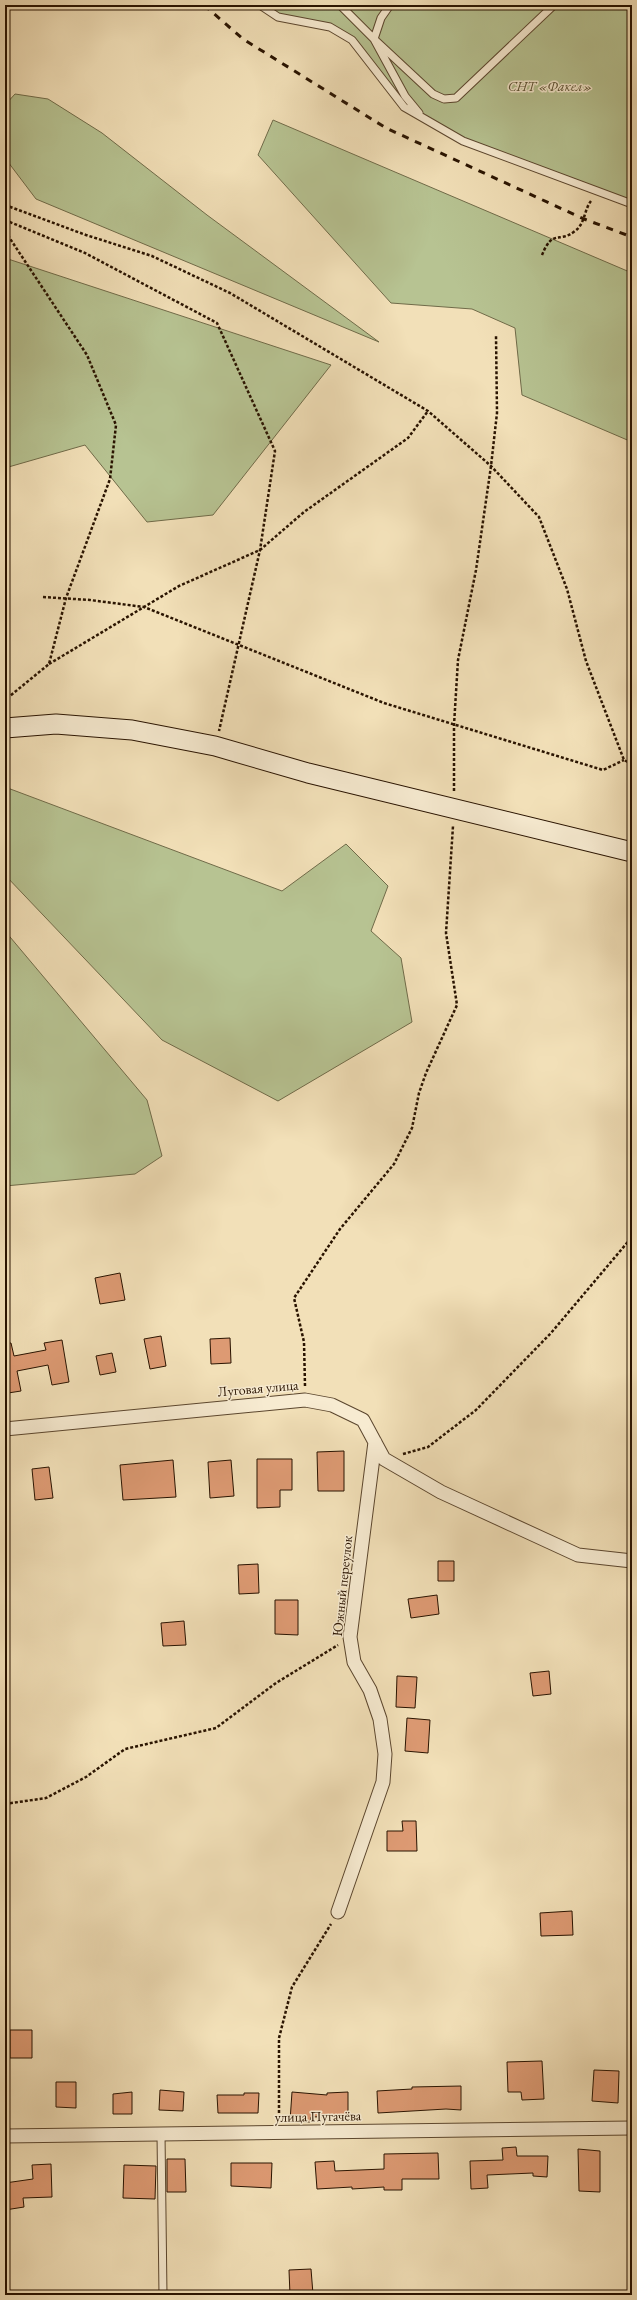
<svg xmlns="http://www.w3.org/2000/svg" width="637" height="2300" viewBox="0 0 637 2300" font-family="'EB Garamond',serif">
<rect width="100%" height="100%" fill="#f2e0b8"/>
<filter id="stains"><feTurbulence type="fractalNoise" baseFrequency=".005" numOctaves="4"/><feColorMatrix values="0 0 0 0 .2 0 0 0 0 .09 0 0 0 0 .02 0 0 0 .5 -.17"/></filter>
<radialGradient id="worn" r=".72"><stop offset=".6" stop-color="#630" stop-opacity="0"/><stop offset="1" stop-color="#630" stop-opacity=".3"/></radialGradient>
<path fill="#b7c392" stroke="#706b49" d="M 260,5 L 632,5 L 632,204 L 463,141 L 404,107 L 352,40 L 330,27 L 278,17 Z
M 15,94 L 48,99 L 102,133 L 207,215 L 379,342 L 36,199 L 5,158 L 5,105 Z
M 273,120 L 632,273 L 632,442 L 522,395 L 515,328 L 472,309 L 391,303 L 258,155 Z
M 5,258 L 331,365 L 213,515 L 147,522 L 85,445 L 5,468 Z
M 5,787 L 282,891 L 346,844 L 388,886 L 371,931 L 401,958 L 412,1022 L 278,1101 L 162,1040 L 5,875 Z
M 5,931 L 147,1100 L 162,1156 L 135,1174 L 5,1186 Z"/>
<path fill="#dd9a73" stroke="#291300" d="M 120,1273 L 125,1300 L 100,1304 L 95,1278 Z
M 161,1336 L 166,1366 L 150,1369 L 144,1339 Z
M 230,1338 L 231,1363 L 211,1364 L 210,1339 Z
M 62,1340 L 69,1382 L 52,1385 L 48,1365 L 17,1371 L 21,1391 L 8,1393 L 5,1380 L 5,1343 L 11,1343 L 14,1356 L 46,1350 L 44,1343 Z
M 112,1353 L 116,1372 L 100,1375 L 96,1356 Z
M 344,1451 L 344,1491 L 318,1491 L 317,1452 Z
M 257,1459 L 292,1459 L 292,1490 L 280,1490 L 280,1507 L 257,1508 Z
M 173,1460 L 176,1497 L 123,1500 L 120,1465 Z
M 231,1460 L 234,1496 L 210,1498 L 208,1462 Z
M 49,1467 L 53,1498 L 35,1500 L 32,1469 Z
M 438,1561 L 454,1561 L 454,1581 L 438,1581 Z
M 258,1564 L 259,1593 L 239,1594 L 238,1565 Z
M 437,1595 L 439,1614 L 411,1618 L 408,1599 Z
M 275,1600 L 298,1600 L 298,1635 L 275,1634 Z
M 184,1621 L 186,1645 L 163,1646 L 161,1623 Z
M 549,1671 L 551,1694 L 533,1696 L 530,1673 Z
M 397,1676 L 417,1677 L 415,1708 L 396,1707 Z
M 407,1718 L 430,1720 L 428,1753 L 405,1751 Z
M 402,1821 L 416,1821 L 417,1851 L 387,1851 L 387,1831 L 403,1831 Z
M 572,1911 L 573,1935 L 541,1936 L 540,1913 Z
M 10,2030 L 32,2030 L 32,2058 L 10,2058 Z
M 542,2061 L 544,2099 L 522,2100 L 521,2092 L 508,2092 L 507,2062 Z
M 594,2070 L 619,2071 L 618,2103 L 592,2101 Z
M 56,2082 L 76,2082 L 76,2108 L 56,2107 Z
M 461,2086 L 461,2110 L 446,2109 L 378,2113 L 377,2091 L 412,2089 L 412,2087 Z
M 160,2090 L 184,2092 L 183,2111 L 159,2110 Z
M 132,2092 L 132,2114 L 113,2114 L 113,2094 Z
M 292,2092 L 327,2095 L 327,2093 L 348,2092 L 348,2116 L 311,2117 L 310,2122 L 290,2121 Z
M 244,2093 L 259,2093 L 258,2113 L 218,2113 L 217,2095 L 244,2095 Z
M 516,2147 L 517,2156 L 548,2156 L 547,2177 L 533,2176 L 533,2173 L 487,2175 L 488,2188 L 471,2189 L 470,2161 L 503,2160 L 502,2148 Z
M 578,2149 L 600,2151 L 600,2192 L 579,2191 Z
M 438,2153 L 439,2179 L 402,2179 L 402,2190 L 384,2190 L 384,2187 L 352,2189 L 352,2187 L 317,2189 L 315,2162 L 334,2161 L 335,2171 L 384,2169 L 384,2154 Z
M 167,2159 L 185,2159 L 186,2192 L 167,2192 Z
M 231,2163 L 272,2163 L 271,2188 L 231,2186 Z
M 51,2164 L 52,2197 L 23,2198 L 24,2207 L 5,2210 L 5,2183 L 33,2179 L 32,2165 Z
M 124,2165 L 156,2166 L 155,2199 L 123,2198 Z
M 311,2269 L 313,2294 L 290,2295 L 289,2270 Z"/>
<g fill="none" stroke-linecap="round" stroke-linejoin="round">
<g stroke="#5b462e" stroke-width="9">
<path id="lane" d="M 260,5 L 278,17 L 330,27 L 352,40 L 404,107 L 463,141 L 632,204
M 340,5 L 374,39 L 405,96 L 419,113
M 390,5 L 381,18 L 374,39 L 433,94 L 444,99 L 456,98 L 554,5
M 161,2134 L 163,2295"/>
</g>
<g stroke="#5b462e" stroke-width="15">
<path id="street" d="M 5,1429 L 305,1400 L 332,1405 L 363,1420 L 384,1459 L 441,1492 L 578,1555 L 632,1561
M 338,1912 L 383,1782 L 385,1754 L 380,1719 L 370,1690 L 354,1662 L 350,1637 L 375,1442
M 5,2136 L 632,2128"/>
</g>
<g stroke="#291300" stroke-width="21">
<path id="secondary" d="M 5,728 L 56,724 L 132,730 L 215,746 L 308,773 L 632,852"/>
</g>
<path stroke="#291300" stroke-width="2.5" stroke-dasharray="3 2" stroke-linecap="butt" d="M 5,205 L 86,235 L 152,256 L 230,293 L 428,411 L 491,466 L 539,517 L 567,589 L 586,661 L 624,760 L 632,764
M 5,220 L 85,253 L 217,323 L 275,451 L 260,550 L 219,731
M 5,231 L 87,355 L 116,425 L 110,479 L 66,598 L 49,664 L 5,700
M 542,255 C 553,228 559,244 575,231 C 585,224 584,210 591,201
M 43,597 L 90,600 L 144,607 L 384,703 L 603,770 L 624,760
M 49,664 L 179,586 L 260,550 L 304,512 L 408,438 L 428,411
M 454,791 L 454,725 L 458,660 L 476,570 L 491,466 L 497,413 L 496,335
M 305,1386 L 304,1342 L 294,1298 L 340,1229 L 394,1164 L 412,1128 L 419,1093 L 426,1073 L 457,1005 L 446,933 L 453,826
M 403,1454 L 428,1447 L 476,1410 L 551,1333 L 632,1237
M 5,1804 L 46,1798 L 86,1777 L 125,1749 L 216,1728 L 276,1683 L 338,1645
M 279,2118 L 279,2038 L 292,1987 L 331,1924"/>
<use href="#lane" stroke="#f7ebd1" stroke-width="7"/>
<use href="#street" stroke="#f7ebd1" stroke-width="13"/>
<use href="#secondary" stroke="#f7ebd1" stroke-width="19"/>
<path stroke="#291300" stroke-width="3" stroke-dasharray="7 7" stroke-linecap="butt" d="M 204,5 L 243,39 L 386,128 L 584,219 L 632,237"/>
</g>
<g text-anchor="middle" stroke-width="3" stroke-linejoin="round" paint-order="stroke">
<g font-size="14" font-style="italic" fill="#5b5133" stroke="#f7ebd1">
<text x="550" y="91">СНТ «Факел»</text>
</g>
<g font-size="14" fill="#291300" stroke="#f7ebd1">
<text transform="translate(258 1388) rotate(-5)" y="5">Луговая улица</text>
<text transform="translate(342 1586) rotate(-84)" y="5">Южный переулок</text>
<text transform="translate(318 2116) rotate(-1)" y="5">улица Пугачёва</text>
</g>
</g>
<rect width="637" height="2300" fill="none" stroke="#f2e0b8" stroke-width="20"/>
<rect x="6" y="6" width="625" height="2288" fill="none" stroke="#291300" stroke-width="2"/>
<rect x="10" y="10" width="617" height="2280" fill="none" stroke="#291300"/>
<rect width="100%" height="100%" filter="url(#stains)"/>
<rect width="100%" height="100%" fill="url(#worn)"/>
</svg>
